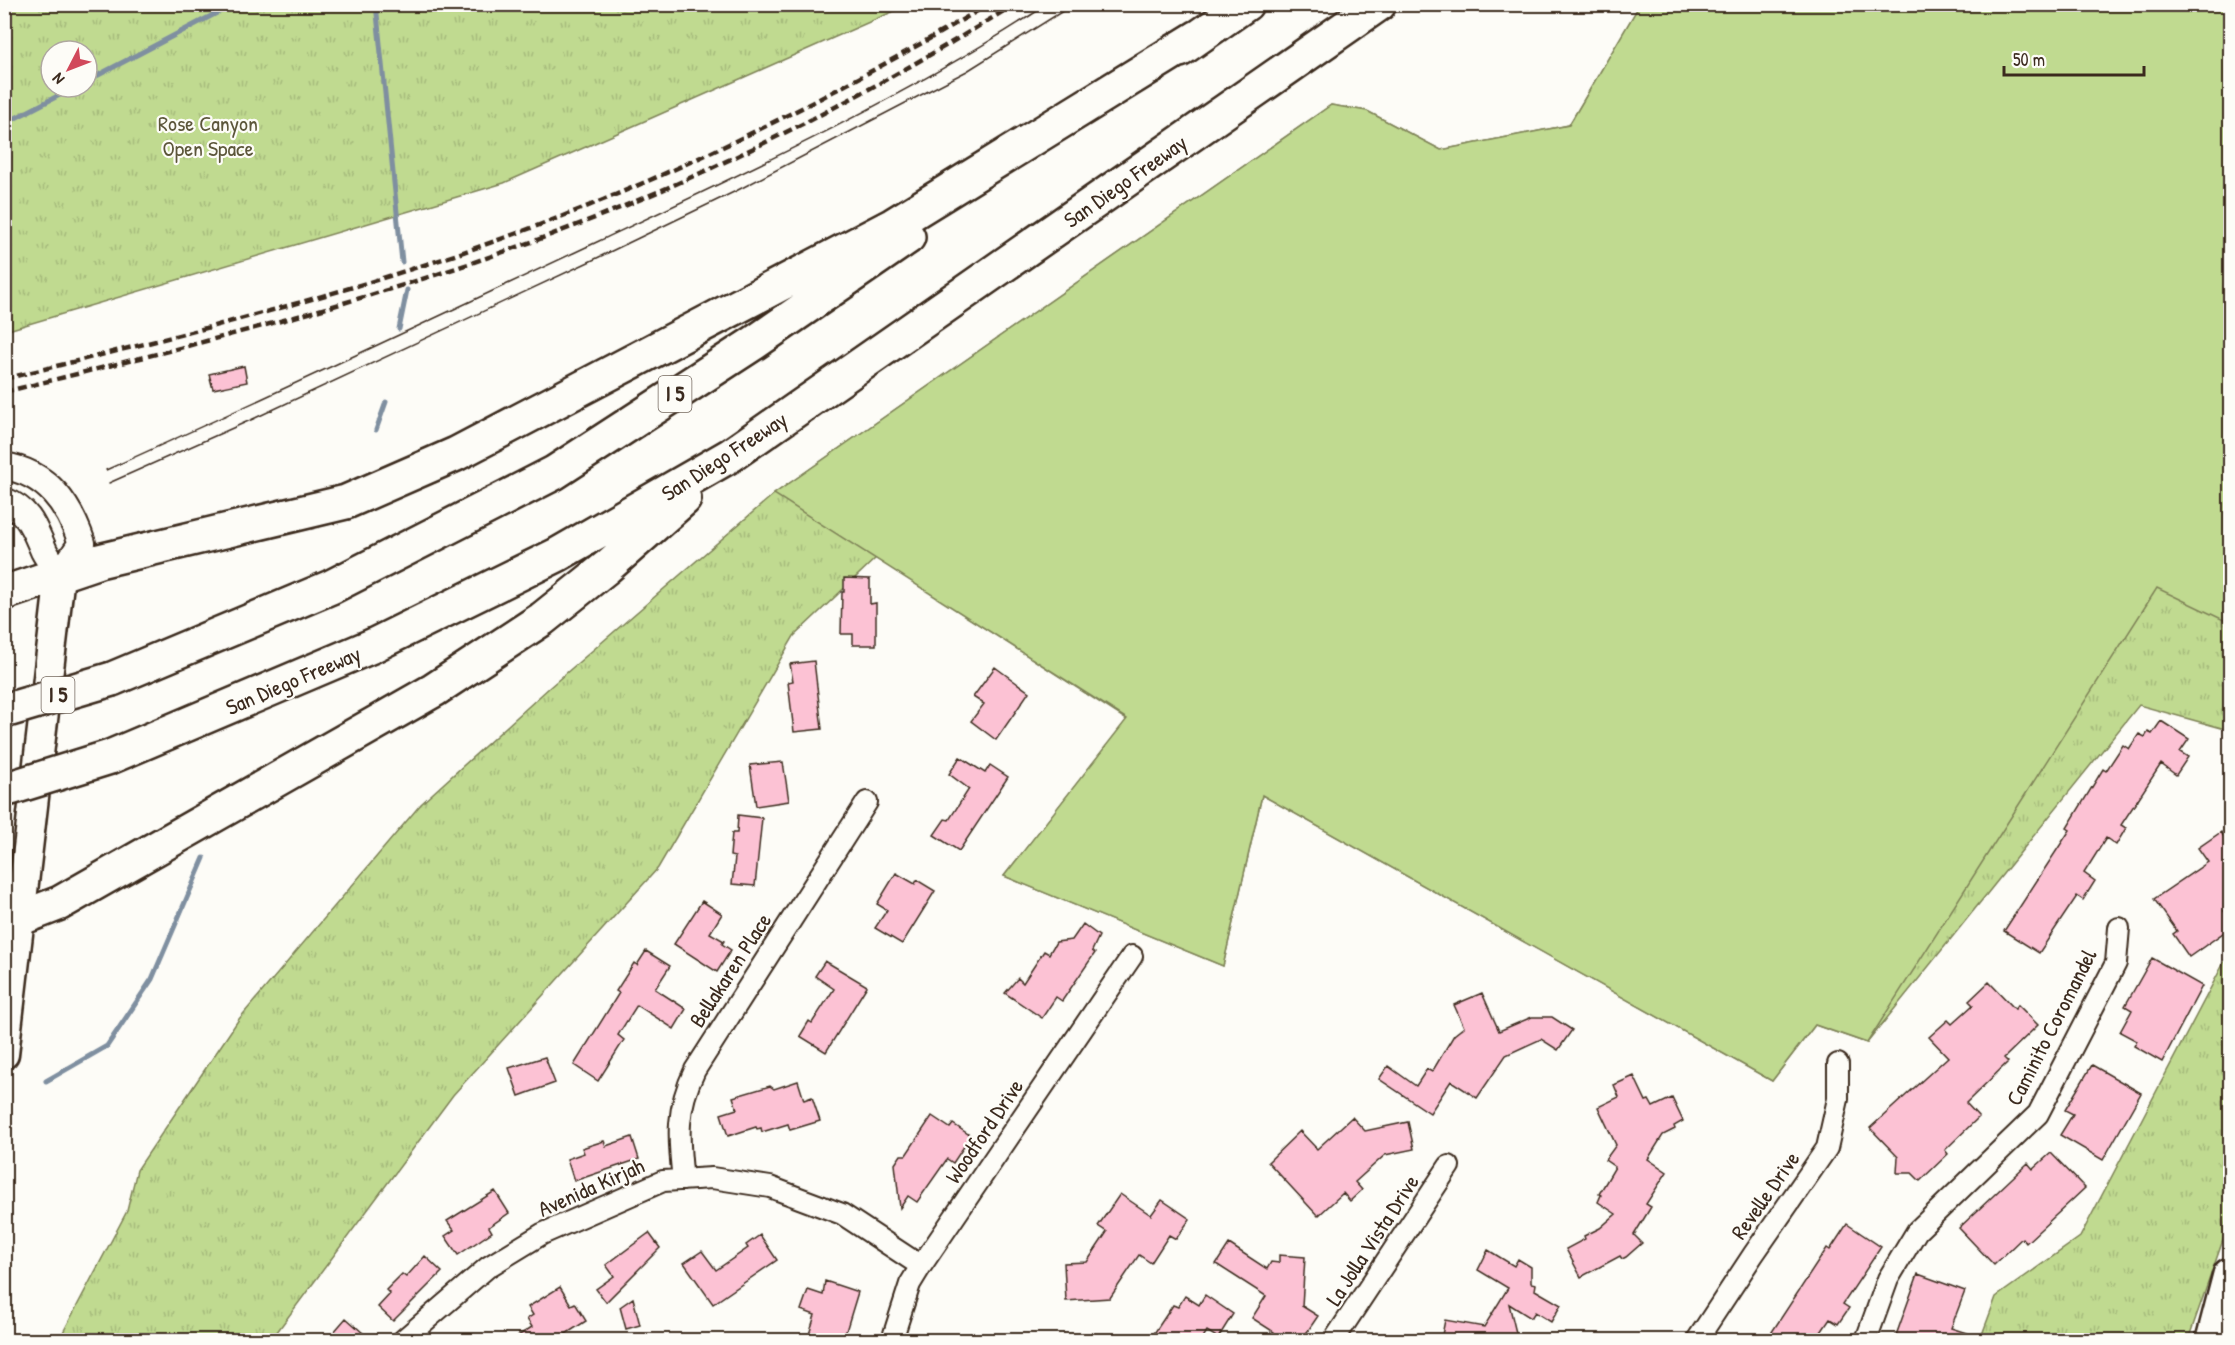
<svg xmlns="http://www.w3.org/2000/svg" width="2235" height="1345" viewBox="0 0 2235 1345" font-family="'Patrick Hand',sans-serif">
<defs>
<pattern id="grass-tufts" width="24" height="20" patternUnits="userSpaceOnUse" patternTransform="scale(1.5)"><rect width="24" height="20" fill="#c0da90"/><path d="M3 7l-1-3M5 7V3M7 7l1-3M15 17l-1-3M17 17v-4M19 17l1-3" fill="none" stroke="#a6bb7c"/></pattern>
</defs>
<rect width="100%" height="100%" fill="#fdfcf7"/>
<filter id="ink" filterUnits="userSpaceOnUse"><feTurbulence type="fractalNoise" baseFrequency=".0167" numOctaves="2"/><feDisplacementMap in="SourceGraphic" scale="12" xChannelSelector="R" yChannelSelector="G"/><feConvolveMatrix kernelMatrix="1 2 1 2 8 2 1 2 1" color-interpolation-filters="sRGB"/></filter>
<g filter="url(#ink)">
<path fill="url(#grass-tufts)" stroke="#7e8257" stroke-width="1.5" fill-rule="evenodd" d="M 5,4 L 908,4 L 908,5 L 504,183 L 5,331 ZM 51,51 L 87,51 L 87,87 L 51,87 Z
M 1640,5 L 2230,5 L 2230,737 L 2225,729 L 2139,705 L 1867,1043 L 1815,1025 L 1772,1081 L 1262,795 L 1223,966 L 1004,876 L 1127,720 L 876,558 L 794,636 L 658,868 L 453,1095 L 271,1340 L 59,1340 L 127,1211 L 137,1170 L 239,1019 L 421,804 L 550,687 L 774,494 L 1331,105 L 1367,111 L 1441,150 L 1569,125 Z
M 2230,951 L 2230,1220 L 2188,1340 L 1980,1340 L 1996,1297 L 2080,1237 Z"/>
<path fill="#c0da90" stroke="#7e8257" stroke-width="1.5" d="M 1640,4 L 2230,5 L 2230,623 L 2157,588 L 1867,1043 L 1815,1025 L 1772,1081 L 1262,795 L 1223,966 L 1004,876 L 1127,719 L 774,494 L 1331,105 L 1367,111 L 1441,150 L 1569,125 Z"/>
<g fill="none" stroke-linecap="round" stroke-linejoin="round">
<path stroke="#7f8fa0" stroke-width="5" d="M 376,4 L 402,262
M 87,81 L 234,4
M 4,124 L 75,87
M 399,329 L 407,290
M 376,430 L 386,402
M 46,1081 L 107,1046 L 152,979 L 204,858"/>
</g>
<path fill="#fcc2d4" stroke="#3b2a1e" stroke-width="1.5" d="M 244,366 L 247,382 L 213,389 L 209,374 Z
M 844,578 L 870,579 L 870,604 L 876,603 L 876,645 L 853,645 L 853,634 L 841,634 L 842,592 L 844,592 Z
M 814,661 L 822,729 L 794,732 L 788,682 L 793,681 L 790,664 Z
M 995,667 L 1029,692 L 996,740 L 971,721 L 984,704 L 973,697 Z
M 2161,721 L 2189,739 L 2180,752 L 2188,757 L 2176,775 L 2161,764 L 2121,825 L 2126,828 L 2116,845 L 2106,838 L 2084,873 L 2095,881 L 2083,900 L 2077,896 L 2039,953 L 2004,931 L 2070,830 L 2067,828 L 2103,769 L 2106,771 L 2123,745 L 2129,749 L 2139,734 L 2145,737 L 2148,732 L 2152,734 Z
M 960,757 L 985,773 L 990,765 L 1008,777 L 959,851 L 934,835 L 945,819 L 949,820 L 969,789 L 949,774 Z
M 783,762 L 789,801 L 756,806 L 750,765 Z
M 738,815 L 762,818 L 755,886 L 732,884 L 735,857 L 730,856 L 732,833 L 737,833 Z
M 2221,832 L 2230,846 L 2230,906 L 2224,911 L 2230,920 L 2230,928 L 2189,957 L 2173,934 L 2177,931 L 2154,899 L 2208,862 L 2198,848 Z
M 896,873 L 915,884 L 917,880 L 935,891 L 902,944 L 875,928 L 887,910 L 877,904 Z
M 702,901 L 722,914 L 710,933 L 724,941 L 722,944 L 731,950 L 717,972 L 674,944 Z
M 1083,924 L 1099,936 L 1092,951 L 1095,953 L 1062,1001 L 1056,997 L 1042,1018 L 1005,993 L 1018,978 L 1023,983 L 1044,951 L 1049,954 L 1056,942 L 1072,940 Z
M 646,951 L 670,966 L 655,989 L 686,1009 L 674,1029 L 637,1005 L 618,1035 L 624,1040 L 598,1081 L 574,1065 L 619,993 L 616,991 L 634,963 L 637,965 Z
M 2152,958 L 2202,986 L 2162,1062 L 2134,1046 L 2137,1041 L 2120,1032 L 2132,1010 L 2125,1006 Z
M 825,961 L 867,986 L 826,1052 L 800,1036 L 809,1021 L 812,1023 L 834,989 L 815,976 Z
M 1989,982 L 2015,1009 L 2018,1005 L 2038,1025 L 2004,1058 L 2008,1062 L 1966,1103 L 1979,1117 L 1945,1150 L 1948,1154 L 1920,1181 L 1912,1173 L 1897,1173 L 1898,1157 L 1870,1128 L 1948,1057 L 1929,1037 L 1948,1020 L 1952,1024 L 1973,1005 L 1969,1001 Z
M 1482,993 L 1499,1031 L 1532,1017 L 1552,1017 L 1572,1030 L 1558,1050 L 1541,1039 L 1506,1055 L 1477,1098 L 1451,1081 L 1430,1113 L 1379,1079 L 1388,1066 L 1416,1086 L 1427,1069 L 1432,1072 L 1454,1035 L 1464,1027 L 1454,1005 Z
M 545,1057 L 555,1083 L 519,1096 L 509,1068 Z
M 2092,1065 L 2141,1093 L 2103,1160 L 2060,1135 L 2073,1114 L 2065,1110 Z
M 1634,1076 L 1646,1101 L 1649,1100 L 1653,1107 L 1672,1098 L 1683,1121 L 1674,1126 L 1675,1129 L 1663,1135 L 1648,1159 L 1667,1172 L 1646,1204 L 1651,1207 L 1634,1235 L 1642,1243 L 1626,1257 L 1622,1259 L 1620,1256 L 1581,1277 L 1566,1249 L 1585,1239 L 1584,1236 L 1600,1228 L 1616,1214 L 1598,1202 L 1601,1195 L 1599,1194 L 1615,1167 L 1605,1160 L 1616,1145 L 1598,1107 L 1619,1097 L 1614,1085 Z
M 798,1081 L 804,1100 L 812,1097 L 820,1121 L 790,1130 L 788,1124 L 762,1132 L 761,1128 L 757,1129 L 756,1127 L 728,1136 L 721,1114 L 737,1109 L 733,1097 L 770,1086 L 774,1089 Z
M 932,1116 L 950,1128 L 953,1124 L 971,1136 L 953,1163 L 947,1159 L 917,1202 L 908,1196 L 900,1208 L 895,1164 L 901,1155 L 906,1155 Z
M 1352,1117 L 1365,1131 L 1408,1122 L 1414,1149 L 1385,1155 L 1355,1182 L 1362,1190 L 1350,1201 L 1343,1193 L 1318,1216 L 1268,1162 L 1300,1131 L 1317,1149 Z
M 632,1137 L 639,1159 L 574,1181 L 567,1159 L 584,1153 L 582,1148 L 604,1141 L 606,1146 Z
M 2051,1153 L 2085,1188 L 2026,1243 L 2022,1238 L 1994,1265 L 1959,1228 L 2028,1163 L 2033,1169 Z
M 495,1191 L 509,1213 L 489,1227 L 492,1232 L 458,1255 L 445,1236 L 454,1230 L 447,1221 Z
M 1120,1194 L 1151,1215 L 1162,1200 L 1190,1219 L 1176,1239 L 1169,1235 L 1151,1263 L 1139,1255 L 1110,1298 L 1066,1301 L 1064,1263 L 1087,1262 L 1107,1232 L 1098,1226 Z
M 1847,1224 L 1881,1247 L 1843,1304 L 1849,1308 L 1838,1324 L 1830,1319 L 1815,1341 L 1766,1341 L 1827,1248 L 1830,1250 Z
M 649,1233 L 660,1248 L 606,1302 L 596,1289 L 614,1276 L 606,1265 Z
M 760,1235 L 777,1260 L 713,1304 L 684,1263 L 702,1251 L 716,1270 L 748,1248 L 746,1245 Z
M 1229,1244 L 1267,1269 L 1271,1262 L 1279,1263 L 1279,1255 L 1305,1257 L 1302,1306 L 1318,1316 L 1301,1341 L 1269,1341 L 1274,1332 L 1252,1318 L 1266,1296 L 1216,1264 Z
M 1488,1250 L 1514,1266 L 1518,1259 L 1531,1267 L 1531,1283 L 1536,1284 L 1535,1290 L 1561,1305 L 1551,1322 L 1535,1312 L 1531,1318 L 1509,1304 L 1518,1341 L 1460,1341 L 1447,1338 L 1447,1336 L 1442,1335 L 1445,1320 L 1484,1327 L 1508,1288 L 1478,1270 Z
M 425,1256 L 442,1272 L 393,1321 L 378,1307 L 390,1294 L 386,1290 L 402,1274 L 406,1277 Z
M 1918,1274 L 1965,1291 L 1951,1328 L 1982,1338 L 1982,1341 L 1894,1341 Z
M 825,1281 L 858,1292 L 843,1341 L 807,1341 L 815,1315 L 801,1310 L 808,1290 L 823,1295 Z
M 560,1287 L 571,1305 L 575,1303 L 586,1321 L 555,1341 L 510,1341 L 532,1327 L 527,1319 L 533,1315 L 528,1307 Z
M 1205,1295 L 1233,1314 L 1218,1338 L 1207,1331 L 1201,1341 L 1149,1341 L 1173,1305 L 1178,1307 L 1185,1296 L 1199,1305 Z
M 633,1298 L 640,1325 L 626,1329 L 620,1307 Z
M 346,1318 L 372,1341 L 326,1341 Z"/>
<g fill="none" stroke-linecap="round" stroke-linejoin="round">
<g stroke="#3b2a1e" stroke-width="24">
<path id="minor" d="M 683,1180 C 678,1137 676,1109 695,1070 L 867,802
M 403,1340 L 488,1267 L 542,1234 L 663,1181 L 712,1178 L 770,1187 L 842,1214 L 921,1266
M 892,1340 L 910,1284 L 921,1266 L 1132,956
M 1334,1340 L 1449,1166
M 1697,1340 L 1753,1255 L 1827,1148 L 1838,1099 L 1838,1064
M 1866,1340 L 1888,1279 L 1917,1231 L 2038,1114 L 2116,963 L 2119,928"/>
</g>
<g stroke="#3b2a1e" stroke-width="30">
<path id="tertiary" d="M 4,466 C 48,473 69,505 82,543 L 60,575 C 55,567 48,559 44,551 C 34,529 30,511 4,501"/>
</g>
<g stroke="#3b2a1e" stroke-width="33">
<path id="secondary" d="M 4,1054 L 60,575"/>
</g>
<g stroke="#3b2a1e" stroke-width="38">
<path id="motorway" d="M 1180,50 L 1246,4
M 4,593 L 99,561 L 346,502 L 456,454 L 893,225 L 1198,37
M 112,679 L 331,587 L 554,473 L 754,343 L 908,237
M 110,757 L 372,646 L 557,555 L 731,455 L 1379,4
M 4,921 L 21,918 L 60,903 L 434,690 L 542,619 L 607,567 L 684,499
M 2213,1340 L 2230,1275"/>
</g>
<use href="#minor" stroke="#fdfcf7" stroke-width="20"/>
<use href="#tertiary" stroke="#fdfcf7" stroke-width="26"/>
<use href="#secondary" stroke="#fdfcf7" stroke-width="28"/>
<use href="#motorway" stroke="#fdfcf7" stroke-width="33"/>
<path stroke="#3b2a1e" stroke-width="1.5" d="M 106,470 C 271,396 435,318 599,241 C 752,169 907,97 1048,4
M 109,483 L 253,419 L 595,259 L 736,191 L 967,71 L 1074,4"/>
<path stroke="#3b2a1e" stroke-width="4.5" stroke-dasharray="9 4.5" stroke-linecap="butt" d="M 4,379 C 210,328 419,277 615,195 C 744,141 868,76 989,4
M 4,392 C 211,341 425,288 622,207 C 758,151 889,82 1015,4"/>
<g stroke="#3b2a1e" stroke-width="38" stroke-linecap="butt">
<path id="motorway-bridge" d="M 4,711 L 112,679
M 4,790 L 110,757"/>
</g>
<use href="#motorway-bridge" stroke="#fdfcf7" stroke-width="33"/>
</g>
</g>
<g text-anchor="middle" stroke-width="4.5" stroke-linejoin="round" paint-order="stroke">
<g fill="#fdfcf7" stroke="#75695f" stroke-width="1.5">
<rect x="658.5" y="376" width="33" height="36" rx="4.5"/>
<rect x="41.5" y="677" width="33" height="36" rx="4.5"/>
</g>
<g font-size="21" font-weight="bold" fill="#3b2a1e">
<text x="675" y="401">I 5</text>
<text x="58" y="702">I 5</text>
</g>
<g font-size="22" fill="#5c563a" stroke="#fdfcf7">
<text x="208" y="131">Rose Canyon<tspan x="208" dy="25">Open Space</tspan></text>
</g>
<g font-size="22" fill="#3b2a1e" stroke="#fdfcf7">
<text transform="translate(1125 181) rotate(-35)" y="8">San Diego Freeway</text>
<text transform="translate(724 456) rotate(-33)" y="8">San Diego Freeway</text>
<text transform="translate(293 680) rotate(-23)" y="8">San Diego Freeway</text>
<text transform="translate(730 970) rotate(-57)" y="8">Bellakaren Place</text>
<text transform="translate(2051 1027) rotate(-63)" y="8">Caminito Coromandel</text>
<text transform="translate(984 1131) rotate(-56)" y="8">Woodford Drive</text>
<text transform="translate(591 1187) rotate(-24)" y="8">Avenida Kirjah</text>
<text transform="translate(1765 1195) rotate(-55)" y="8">Revelle Drive</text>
<text transform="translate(1372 1240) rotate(-57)" y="8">La Jolla Vista Drive</text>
</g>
</g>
<rect width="2235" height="1345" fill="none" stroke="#fdfcf7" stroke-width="24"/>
<rect x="12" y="12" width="2211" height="1321" fill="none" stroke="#3b2a1e" stroke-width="2" filter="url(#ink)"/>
<g transform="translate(69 69) rotate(228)"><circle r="28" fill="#fdfcf7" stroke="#afa8a0" stroke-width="1.5"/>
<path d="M0-4.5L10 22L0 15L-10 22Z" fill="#d1495b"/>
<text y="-9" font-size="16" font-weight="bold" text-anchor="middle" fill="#3b2a1e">N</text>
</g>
<path d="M2004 66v9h140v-9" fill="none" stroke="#3b2a1e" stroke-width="3"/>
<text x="2013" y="66" font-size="18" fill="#3b2a1e" stroke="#fdfcf7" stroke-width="4.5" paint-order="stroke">50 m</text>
</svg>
